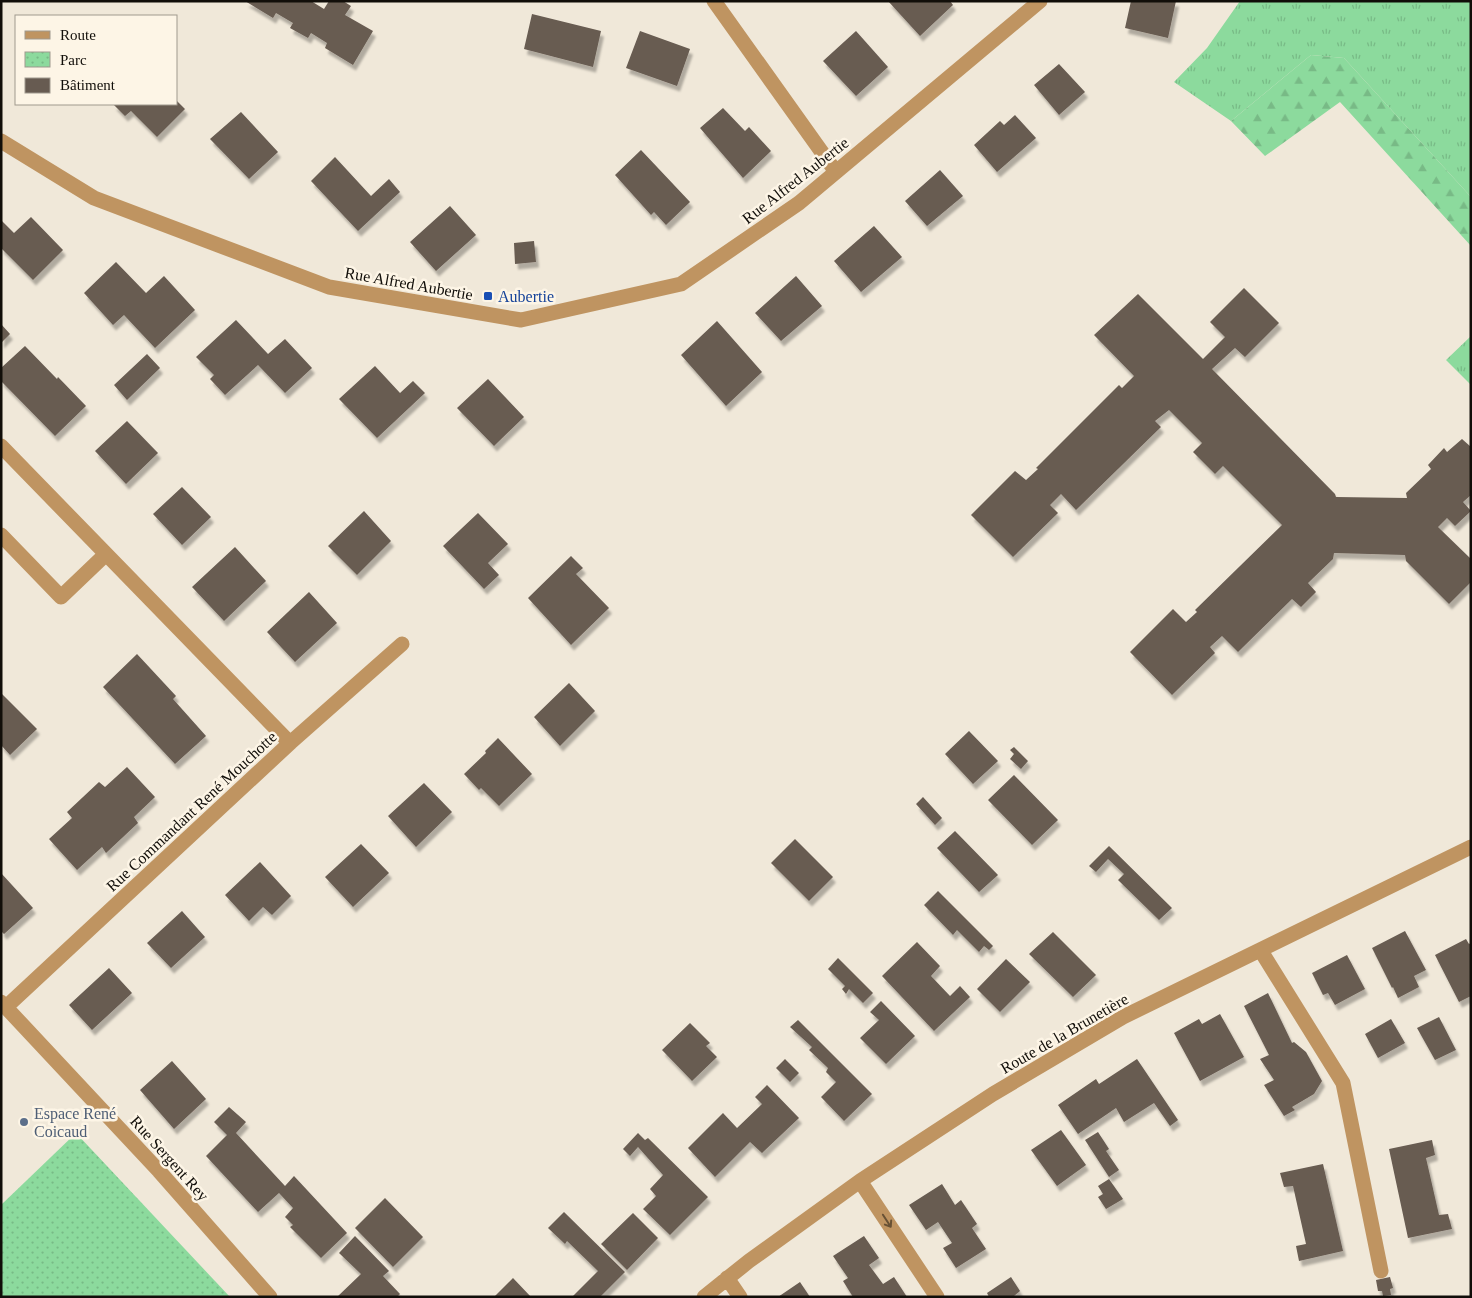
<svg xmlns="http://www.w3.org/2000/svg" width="1472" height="1298" viewBox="0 0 1472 1298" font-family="Georgia,serif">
<defs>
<pattern id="grass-tufts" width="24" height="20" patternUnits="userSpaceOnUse" patternTransform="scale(1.25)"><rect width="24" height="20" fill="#8cda9d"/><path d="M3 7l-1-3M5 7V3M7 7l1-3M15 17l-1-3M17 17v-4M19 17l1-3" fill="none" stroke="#78ba86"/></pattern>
<pattern id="forest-firs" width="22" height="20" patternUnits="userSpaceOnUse" patternTransform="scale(1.25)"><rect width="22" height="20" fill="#8cda9d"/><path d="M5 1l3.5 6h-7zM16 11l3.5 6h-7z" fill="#78ba86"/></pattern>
<pattern id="park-dots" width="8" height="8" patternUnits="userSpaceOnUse" patternTransform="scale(1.25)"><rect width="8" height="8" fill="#8cda9d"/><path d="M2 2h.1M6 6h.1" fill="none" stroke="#78ba86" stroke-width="1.8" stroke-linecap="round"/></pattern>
<filter id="shadow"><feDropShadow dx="3" dy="5.5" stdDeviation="1" flood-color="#0004"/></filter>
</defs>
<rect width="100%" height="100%" fill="#f0e8d9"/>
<path fill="url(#grass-tufts)" d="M 1240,1 L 1471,1 L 1471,197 L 1344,58 L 1311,55 L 1231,121 L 1174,82 L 1207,48 Z
M 1471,336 L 1471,385 L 1446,360 Z"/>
<path fill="url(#forest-firs)" d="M 1311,55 L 1344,58 L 1471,197 L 1471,246 L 1340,102 L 1265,156 L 1231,121 Z"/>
<path fill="url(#park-dots)" d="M 76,1133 L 230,1297 L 1,1297 L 1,1205 Z"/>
<path fill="#675b51" filter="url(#shadow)" d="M 245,1 L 311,1 L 324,9 L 329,1 L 343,1 L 351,6 L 345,15 L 373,31 L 353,65 L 325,48 L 327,43 L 311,33 L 308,38 L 290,28 L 293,23 L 276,13 L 273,18 Z
M 888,1 L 950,1 L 953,5 L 920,36 Z
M 1131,1 L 1176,1 L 1168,38 L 1125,28 Z
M 532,14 L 601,31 L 593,67 L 524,49 Z
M 640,31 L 690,49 L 677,86 L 626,68 Z
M 856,31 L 888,67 L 856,96 L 823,61 Z
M 1059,64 L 1085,92 L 1059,115 L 1034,85 Z
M 176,100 L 185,109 L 157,137 L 131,111 L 125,116 L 113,104 L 176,104 Z
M 723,108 L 745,131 L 749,127 L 771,151 L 743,178 L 700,128 Z
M 241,112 L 278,152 L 249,179 L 210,139 Z
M 1015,115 L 1036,138 L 997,172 L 974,145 L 1000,121 L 1004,125 Z
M 641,150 L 690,202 L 666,225 L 654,212 L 651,215 L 615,175 Z
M 335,157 L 371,196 L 389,179 L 400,192 L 358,231 L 311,181 Z
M 940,170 L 963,196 L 927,226 L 905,201 Z
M 450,206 L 476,235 L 436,271 L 410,242 Z
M 31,217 L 63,250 L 33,280 L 1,248 L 1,220 L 14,233 Z
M 874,226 L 902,257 L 861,292 L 834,261 Z
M 534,241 L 536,262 L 515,264 L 514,243 Z
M 116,262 L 146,293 L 164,276 L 195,310 L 155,348 L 124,315 L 113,325 L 84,293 Z
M 796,276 L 822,306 L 781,341 L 755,313 Z
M 1244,288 L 1279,323 L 1245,357 L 1235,348 L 1212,369 L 1335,494 L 1336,497 L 1407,498 L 1406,493 L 1431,469 L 1428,465 L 1444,448 L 1447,452 L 1462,439 L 1471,447 L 1471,495 L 1463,502 L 1471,511 L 1455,526 L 1447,518 L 1438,527 L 1471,559 L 1471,582 L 1449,604 L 1406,561 L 1405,555 L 1334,553 L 1333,559 L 1308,583 L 1316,592 L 1301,607 L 1292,599 L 1238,652 L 1222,636 L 1210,647 L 1215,653 L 1172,695 L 1130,652 L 1173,609 L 1186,622 L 1197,612 L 1195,610 L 1282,525 L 1223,466 L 1215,474 L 1193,452 L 1202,443 L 1169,410 L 1155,421 L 1161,427 L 1076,510 L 1061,494 L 1050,505 L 1058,513 L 1013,557 L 971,515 L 1015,471 L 1026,480 L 1038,469 L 1036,468 L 1119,385 L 1122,388 L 1134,376 L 1094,335 L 1138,294 L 1203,359 L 1225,337 L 1210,322 Z
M 236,320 L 268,354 L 285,339 L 312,368 L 285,393 L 258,365 L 225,395 L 210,379 L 214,375 L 196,357 Z
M 717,321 L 762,372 L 726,406 L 681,355 Z
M 1,324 L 10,334 L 1,343 Z
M 25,346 L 57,379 L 58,377 L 86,406 L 55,436 L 1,381 L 1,368 Z
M 147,354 L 160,368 L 127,400 L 114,385 Z
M 375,366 L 400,393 L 413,381 L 425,393 L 377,438 L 339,399 Z
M 488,379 L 524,417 L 494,446 L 457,408 Z
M 127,421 L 158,453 L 126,484 L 95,451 Z
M 182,487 L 211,517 L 182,545 L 153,514 Z
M 364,511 L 391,541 L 357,575 L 328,546 Z
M 478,513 L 508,544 L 488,563 L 499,575 L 484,589 L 443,546 Z
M 235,547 L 266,581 L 224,621 L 192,587 Z
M 571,556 L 583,568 L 576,574 L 609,608 L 571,645 L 528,598 Z
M 309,592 L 337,623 L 295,662 L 267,632 Z
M 137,654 L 176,696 L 173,699 L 206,736 L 175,764 L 103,687 Z
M 569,683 L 595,711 L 560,746 L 534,717 Z
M 1,693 L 37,729 L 10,755 L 1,745 Z
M 969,731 L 998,761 L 973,784 L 945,754 Z
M 498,738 L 532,774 L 499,806 L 481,788 L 479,790 L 464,774 L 486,753 L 485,751 Z
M 1014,747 L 1028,761 L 1021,769 L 1010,759 L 1014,754 L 1010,750 Z
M 127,767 L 155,797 L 134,817 L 138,823 L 106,853 L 102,847 L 77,870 L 49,839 L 72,818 L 67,812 L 99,782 L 105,787 Z
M 1014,775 L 1058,820 L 1032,845 L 988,800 Z
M 424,783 L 452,812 L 416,847 L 388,816 Z
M 923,797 L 942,818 L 935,825 L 916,804 Z
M 955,831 L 998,875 L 979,892 L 937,848 Z
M 795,839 L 833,877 L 809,901 L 771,863 Z
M 361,844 L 389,873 L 353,907 L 325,877 Z
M 1109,846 L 1172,908 L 1159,920 L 1118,880 L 1124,874 L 1108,859 L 1096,872 L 1089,866 Z
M 260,862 L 291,896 L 272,915 L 263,907 L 249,921 L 225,895 Z
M 1,873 L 33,908 L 4,934 L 1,931 Z
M 938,891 L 993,946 L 989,950 L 984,946 L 979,952 L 957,930 L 953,935 L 924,905 Z
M 182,911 L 205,937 L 171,968 L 147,943 Z
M 1405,931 L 1426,970 L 1414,976 L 1419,987 L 1398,998 L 1393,987 L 1392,988 L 1372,948 Z
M 1053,932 L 1096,975 L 1073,997 L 1029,954 Z
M 1466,939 L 1469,944 L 1471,943 L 1471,996 L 1459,1002 L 1435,955 Z
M 917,942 L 940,966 L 931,976 L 950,996 L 960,986 L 970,997 L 934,1031 L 882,976 Z
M 1347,955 L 1365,989 L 1335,1005 L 1328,993 L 1323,995 L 1312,973 Z
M 838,958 L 873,993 L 863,1003 L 849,989 L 846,994 L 842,989 L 845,986 L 828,969 Z
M 1006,959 L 1030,982 L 1000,1012 L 977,989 Z
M 109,968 L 132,993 L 92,1030 L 69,1005 Z
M 1268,993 L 1292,1043 L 1294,1042 L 1306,1052 L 1322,1081 L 1314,1094 L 1292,1107 L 1295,1110 L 1284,1116 L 1264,1085 L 1274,1080 L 1260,1059 L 1269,1055 L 1244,1006 Z
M 881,1001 L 915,1036 L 886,1064 L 860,1038 L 879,1020 L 870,1012 Z
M 1220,1014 L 1244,1057 L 1200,1081 L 1174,1033 L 1199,1019 L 1202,1024 Z
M 1439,1017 L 1456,1050 L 1435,1060 L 1417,1028 Z
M 1391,1019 L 1405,1043 L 1378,1058 L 1365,1034 Z
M 798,1020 L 872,1094 L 844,1121 L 821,1097 L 836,1082 L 826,1072 L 828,1068 L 809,1050 L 812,1047 L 790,1027 Z
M 690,1023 L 710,1043 L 706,1046 L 717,1057 L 692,1081 L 662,1050 Z
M 785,1059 L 799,1073 L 790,1082 L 776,1068 Z
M 1137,1059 L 1178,1120 L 1170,1126 L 1154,1103 L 1124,1122 L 1116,1108 L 1078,1134 L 1058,1105 L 1096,1079 L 1099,1084 Z
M 172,1061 L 206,1099 L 174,1129 L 140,1090 Z
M 767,1085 L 799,1118 L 762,1153 L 750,1142 L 715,1177 L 688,1148 L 723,1113 L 737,1128 L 762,1104 L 755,1097 Z
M 229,1107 L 246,1122 L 236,1133 L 285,1186 L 294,1176 L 347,1233 L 321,1258 L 290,1227 L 293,1225 L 285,1217 L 293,1208 L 279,1193 L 258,1212 L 206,1156 L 227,1135 L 214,1122 Z
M 1061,1130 L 1086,1165 L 1057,1186 L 1031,1150 Z
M 1098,1132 L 1109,1149 L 1106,1151 L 1119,1170 L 1109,1177 L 1085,1140 Z
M 638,1133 L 645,1140 L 648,1138 L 708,1197 L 670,1235 L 643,1209 L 656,1196 L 650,1189 L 663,1175 L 638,1147 L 630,1156 L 623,1149 Z
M 1432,1140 L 1435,1155 L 1426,1158 L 1439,1215 L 1448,1214 L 1452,1229 L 1408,1238 L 1389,1149 Z
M 1323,1164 L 1343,1251 L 1299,1261 L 1296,1246 L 1306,1244 L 1293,1186 L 1284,1187 L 1280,1173 Z
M 1109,1179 L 1123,1199 L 1106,1209 L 1098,1197 L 1103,1194 L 1098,1186 Z
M 942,1184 L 955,1205 L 961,1200 L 977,1224 L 972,1228 L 986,1249 L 956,1268 L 943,1248 L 952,1243 L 938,1222 L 926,1230 L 909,1205 Z
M 385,1198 L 423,1237 L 393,1267 L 355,1228 Z
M 564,1212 L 625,1272 L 600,1297 L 572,1297 L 598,1271 L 567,1241 L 565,1244 L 548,1228 Z
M 633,1213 L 658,1238 L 627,1270 L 601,1244 Z
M 355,1236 L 389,1271 L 383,1276 L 400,1294 L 397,1297 L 337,1297 L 361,1274 L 339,1253 Z
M 864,1236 L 879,1258 L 869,1265 L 883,1284 L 894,1277 L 907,1297 L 853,1297 L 843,1281 L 848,1278 L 833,1256 Z
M 1011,1277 L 1020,1291 L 1014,1296 L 1015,1297 L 989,1297 L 987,1293 Z
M 1390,1277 L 1393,1288 L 1390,1289 L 1391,1295 L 1383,1296 L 1382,1291 L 1378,1291 L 1376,1280 Z
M 513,1278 L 531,1297 L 494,1297 Z
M 800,1282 L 810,1297 L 778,1297 Z"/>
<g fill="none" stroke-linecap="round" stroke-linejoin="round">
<path stroke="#bf9461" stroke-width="15" d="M 714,1 L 836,172
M 1,141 L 94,198 L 329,287 L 521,320 L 681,284 L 799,203 L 1040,1
M 1,446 L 290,743
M 1,535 L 61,597 L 106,554
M 1261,951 L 1343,1083 L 1381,1271
M 1,1002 L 159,1171 L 270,1297
M 6,1007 L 290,743 L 402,644
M 860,1181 L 937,1297
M 727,1278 L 740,1297
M 704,1297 L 749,1261 L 860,1181 L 993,1094 L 1123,1017 L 1471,847"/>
</g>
<defs><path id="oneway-shaft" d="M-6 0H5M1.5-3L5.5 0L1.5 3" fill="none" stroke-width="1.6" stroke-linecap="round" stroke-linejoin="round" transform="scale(1.25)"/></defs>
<use stroke="#685135" href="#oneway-shaft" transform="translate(887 1221) rotate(57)"/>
<rect fill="#1a4fb4" stroke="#fdf5e6" stroke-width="2" x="483" y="291" width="10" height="10" rx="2.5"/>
<circle fill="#5c6f8a" stroke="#fdf5e6" stroke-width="2" cx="24" cy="1122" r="5"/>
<g text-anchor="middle" stroke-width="5" stroke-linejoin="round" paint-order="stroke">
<g font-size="16" fill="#110e09" stroke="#fdf5e6">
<text transform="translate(795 180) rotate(-38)" y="6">Rue Alfred Aubertie</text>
<text transform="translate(409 283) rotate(10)" y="6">Rue Alfred Aubertie</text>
<text transform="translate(191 811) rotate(-43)" y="6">Rue Commandant René Mouchotte</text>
<text transform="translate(1064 1033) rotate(-30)" y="6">Route de la Brunetière</text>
<text transform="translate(170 1158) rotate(48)" y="6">Rue Sergent Rey</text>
</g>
<g font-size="16" fill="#164399" stroke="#fdf5e6" text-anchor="start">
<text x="498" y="302">Aubertie</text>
</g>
<g font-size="16" fill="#4e5e75" stroke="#fdf5e6" text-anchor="start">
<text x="34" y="1119">Espace René<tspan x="34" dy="18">Coicaud</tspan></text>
</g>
</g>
<rect width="1472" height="1298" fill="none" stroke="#110e09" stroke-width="5"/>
<rect x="15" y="15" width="162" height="90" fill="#fdf5e6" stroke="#9f998e"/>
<rect x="25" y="31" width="25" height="8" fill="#bf9461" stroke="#9f998e"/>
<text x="60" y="40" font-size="15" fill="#110e09">Route</text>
<rect x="25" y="52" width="25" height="15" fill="url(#park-dots)" stroke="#9f998e"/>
<text x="60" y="65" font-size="15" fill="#110e09">Parc</text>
<rect x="25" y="78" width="25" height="15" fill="#675b51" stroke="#9f998e"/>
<text x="60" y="90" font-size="15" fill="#110e09">Bâtiment</text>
</svg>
